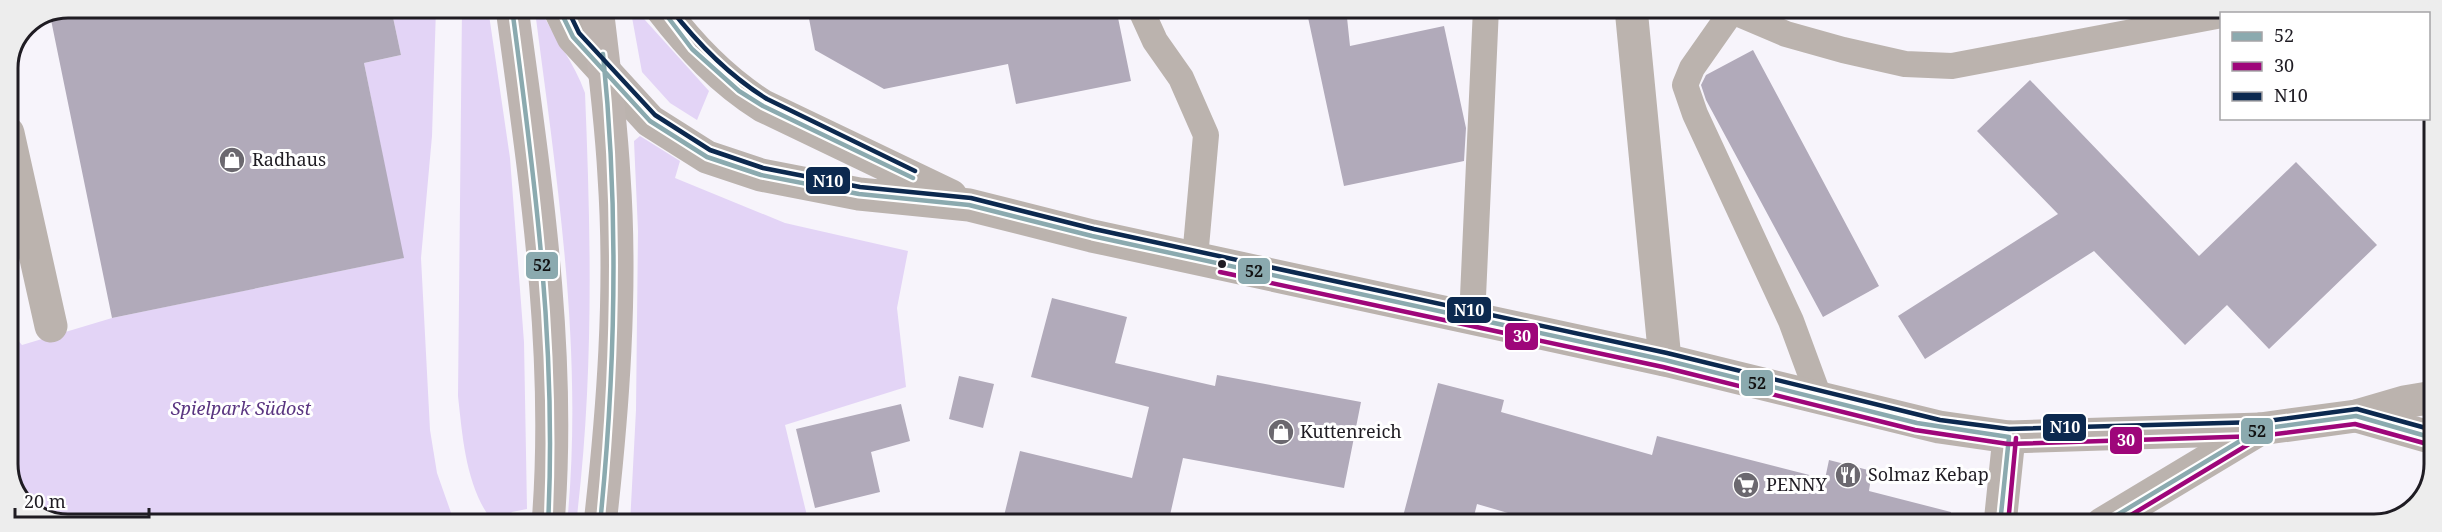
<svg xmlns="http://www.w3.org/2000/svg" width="2442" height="532" viewBox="0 0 2442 532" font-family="'Noto Serif',serif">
<rect width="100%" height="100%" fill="#f7f4fb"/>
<path fill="#e3d4f6" d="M 391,8 L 436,8 L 432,136 L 421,258 L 430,430 L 437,473 L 455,524 L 56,523 L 25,507 L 8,472 L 8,329 L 22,345 L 112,318 L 403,258 L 364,63 L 401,55 Z
M 462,8 L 488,8 L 510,158 L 524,342 L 527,509 L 512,512 L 503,524 L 494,524 C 466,487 463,441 458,396 Z
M 540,8 C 553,37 575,63 585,93 C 591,237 594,380 576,524 L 567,524 C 584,353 557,180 535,11 Z
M 636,10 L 709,91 L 697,120 L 670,103 L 642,72 L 631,12 Z
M 640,136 L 680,161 L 675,178 L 785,223 L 908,251 L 897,308 L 906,387 L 785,425 L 809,524 L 630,524 L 636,410 L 638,231 L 634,141 Z"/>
<path fill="#b1aaba" d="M 68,8 L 391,8 L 401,55 L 364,63 L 404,258 L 112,318 L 50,15 Z
M 807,8 L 1116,8 L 1131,81 L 1016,104 L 1008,64 L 884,89 L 815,50 Z
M 1306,8 L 1346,8 L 1350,46 L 1444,26 L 1466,128 L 1464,161 L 1344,186 Z
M 1753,50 L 1879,286 L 1823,317 L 1706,100 L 1701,85 L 1706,75 Z
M 2030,80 L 2199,256 L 2296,162 L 2377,245 L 2269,349 L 2227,305 L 2185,345 L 2094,251 L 1925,359 L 1898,316 L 2058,214 L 1977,131 Z
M 1052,298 L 1127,317 L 1115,363 L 1215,386 L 1217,375 L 1361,402 L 1344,488 L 1183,458 L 1168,524 L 1002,524 L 1020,451 L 1132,478 L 1149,407 L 1031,377 Z
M 959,376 L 994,384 L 983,428 L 949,419 Z
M 1438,383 L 1504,400 L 1501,412 L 1652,455 L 1657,436 L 1825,479 L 1829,460 L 1872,471 L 1869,491 L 1951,512 L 1950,524 L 1546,524 L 1477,504 L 1472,524 L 1401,524 Z
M 901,404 L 910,441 L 871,452 L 880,492 L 815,508 L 796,429 Z"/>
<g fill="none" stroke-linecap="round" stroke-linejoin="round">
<path stroke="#bbb3ae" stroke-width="26" d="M 1140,8 L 1155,41 L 1181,78 L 1206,135 L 1195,258
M 1725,8 L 1786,34 L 1843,50 L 1905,64 L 1952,66 L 2222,15
M 1732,11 L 1692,68 L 1685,85 L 1695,114 L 1791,321 L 1819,397
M 2230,14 L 2256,9
M 1472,319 L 1486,8"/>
<path stroke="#bbb3ae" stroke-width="33" d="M 1631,8 L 1665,360
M 8,133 L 51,326
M 2356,416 L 2404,402 L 2434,397
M 2000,524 L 2009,437
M 2102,524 L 2260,429"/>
<path stroke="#bbb3ae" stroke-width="33" d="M 559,8 L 573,37 L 650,121 L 707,157 L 761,175 L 859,194 L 969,205 L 1092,236 L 1665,360 L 1939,427 L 2009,437 L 2260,429 L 2356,416 L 2433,438
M 661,8 C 691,47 722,80 763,106 L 951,196"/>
<path stroke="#bdb4b0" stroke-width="33" d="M 512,8 C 535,178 562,351 548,524
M 597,8 C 604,64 611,120 614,176 C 622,291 613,410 600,524"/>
<g stroke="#fff" stroke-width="9">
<path id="bus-1" d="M 512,8 C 535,180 557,350 548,524
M 559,8 L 573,37 L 650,121 L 707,157 L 761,175 L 859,194 L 969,205 L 1092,236 L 1665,360 L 1917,423 L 2009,437
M 661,8 L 692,49 L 739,91 L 763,106 L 913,178
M 600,524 C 616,366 619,211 603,54
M 2000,524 L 2009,437
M 2102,524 L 2260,429 L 2356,416 L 2433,438"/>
</g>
<g stroke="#fff" stroke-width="9">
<path id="bus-2" d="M 1220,272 L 1663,367 L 1915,430 L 2008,444 L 2260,436 L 2355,424 L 2431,445
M 2008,524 L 2016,438
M 2116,524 L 2259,438"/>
</g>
<g stroke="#fff" stroke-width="9">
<path id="bus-3" d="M 567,8 L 579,33 L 655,115 L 710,150 L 763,168 L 860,187 L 971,198 L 1094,229 L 1667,353 L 1940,420 L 2009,429 L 2259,422 L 2357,409 L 2433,430
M 670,8 C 698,44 728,75 767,99 L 915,171"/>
</g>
<use href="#bus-1" stroke="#8baaaf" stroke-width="4.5"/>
<use href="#bus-2" stroke="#9e067a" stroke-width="4.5"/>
<use href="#bus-3" stroke="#0c294f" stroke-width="4.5"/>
</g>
<defs>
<g id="shop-disc" transform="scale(1.35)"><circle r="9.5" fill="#6b686f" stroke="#fff"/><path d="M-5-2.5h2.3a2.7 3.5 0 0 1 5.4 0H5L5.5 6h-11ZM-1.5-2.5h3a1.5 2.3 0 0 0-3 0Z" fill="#fff"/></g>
<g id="restaurant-disc" transform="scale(1.35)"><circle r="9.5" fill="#6b686f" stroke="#fff"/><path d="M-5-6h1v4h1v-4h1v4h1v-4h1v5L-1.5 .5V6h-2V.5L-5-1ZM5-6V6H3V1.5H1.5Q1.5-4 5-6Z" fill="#fff"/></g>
<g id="supermarket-disc" transform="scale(1.35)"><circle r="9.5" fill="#6b686f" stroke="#fff"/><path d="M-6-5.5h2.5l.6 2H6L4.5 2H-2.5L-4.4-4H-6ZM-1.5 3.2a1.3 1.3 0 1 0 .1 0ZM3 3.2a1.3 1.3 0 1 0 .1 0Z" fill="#fff"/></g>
</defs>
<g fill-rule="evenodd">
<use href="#shop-disc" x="232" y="160"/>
<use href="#shop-disc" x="1281" y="432"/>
<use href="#restaurant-disc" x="1848" y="475"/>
<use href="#supermarket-disc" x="1746" y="485"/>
</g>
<circle fill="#1f1c23" stroke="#fff" stroke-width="2" cx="1222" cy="264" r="5"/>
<g text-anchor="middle" stroke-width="6" stroke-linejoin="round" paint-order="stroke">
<g font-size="18" fill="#1f1c23" stroke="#fff" text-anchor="start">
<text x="252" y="166">Radhaus</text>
<text x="1300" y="438">Kuttenreich</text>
<text x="1868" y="481">Solmaz Kebap</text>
<text x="1766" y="491">PENNY</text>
</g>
<g font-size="18" font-style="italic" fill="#5a3581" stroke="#fff">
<text x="241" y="415">Spielpark Südost</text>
</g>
</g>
<path d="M0 0H2442V532H0ZM68 18H2374A50 50 0 0 1 2424 68V464A50 50 0 0 1 2374 514H68A50 50 0 0 1 18 464V68A50 50 0 0 1 68 18Z" fill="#ededed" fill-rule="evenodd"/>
<path fill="none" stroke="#1f1c23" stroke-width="3" d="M68 18H2374A50 50 0 0 1 2424 68V464A50 50 0 0 1 2374 514H68A50 50 0 0 1 18 464V68A50 50 0 0 1 68 18Z"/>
<g stroke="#fff" stroke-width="2">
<rect x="805" y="166" width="46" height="29" rx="6" fill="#0c294f"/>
<rect x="525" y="251" width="34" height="29" rx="6" fill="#8baaaf"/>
<rect x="1237" y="257" width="34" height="28" rx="6" fill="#8baaaf"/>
<rect x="1446" y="296" width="46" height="28" rx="6" fill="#0c294f"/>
<rect x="1504" y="322" width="35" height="29" rx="6" fill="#9e067a"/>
<rect x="1740" y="369" width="34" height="28" rx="6" fill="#8baaaf"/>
<rect x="2042" y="413" width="45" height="29" rx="6" fill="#0c294f"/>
<rect x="2240" y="417" width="34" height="28" rx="6" fill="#8baaaf"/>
<rect x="2109" y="426" width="34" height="29" rx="6" fill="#9e067a"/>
</g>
<g font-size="16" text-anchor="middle" font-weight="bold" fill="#fff">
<text x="828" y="187">N10</text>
<text x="1469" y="316">N10</text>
<text x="1522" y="342">30</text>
<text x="2065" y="433">N10</text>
<text x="2126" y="446">30</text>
</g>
<g font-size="16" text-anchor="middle" font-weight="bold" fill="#111">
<text x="542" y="271">52</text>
<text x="1254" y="277">52</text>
<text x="1757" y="389">52</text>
<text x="2257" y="437">52</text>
</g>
<rect x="2220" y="12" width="210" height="108" fill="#ffffff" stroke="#a5a4a7" stroke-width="1.5"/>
<rect x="2232" y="32" width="30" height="9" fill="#8baaaf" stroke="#a5a4a7" stroke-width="1.5"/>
<text x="2274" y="42" font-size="18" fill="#1f1c23">52</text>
<rect x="2232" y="62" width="30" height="9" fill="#9e067a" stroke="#a5a4a7" stroke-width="1.5"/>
<text x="2274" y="72" font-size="18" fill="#1f1c23">30</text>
<rect x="2232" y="92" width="30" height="9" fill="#0c294f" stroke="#a5a4a7" stroke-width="1.5"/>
<text x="2274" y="102" font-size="18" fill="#1f1c23">N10</text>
<path d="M15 508v9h134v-9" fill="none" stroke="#1f1c23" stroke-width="3"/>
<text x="24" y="508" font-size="18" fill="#1f1c23" stroke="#ffffff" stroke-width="4.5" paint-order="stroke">20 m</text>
</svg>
